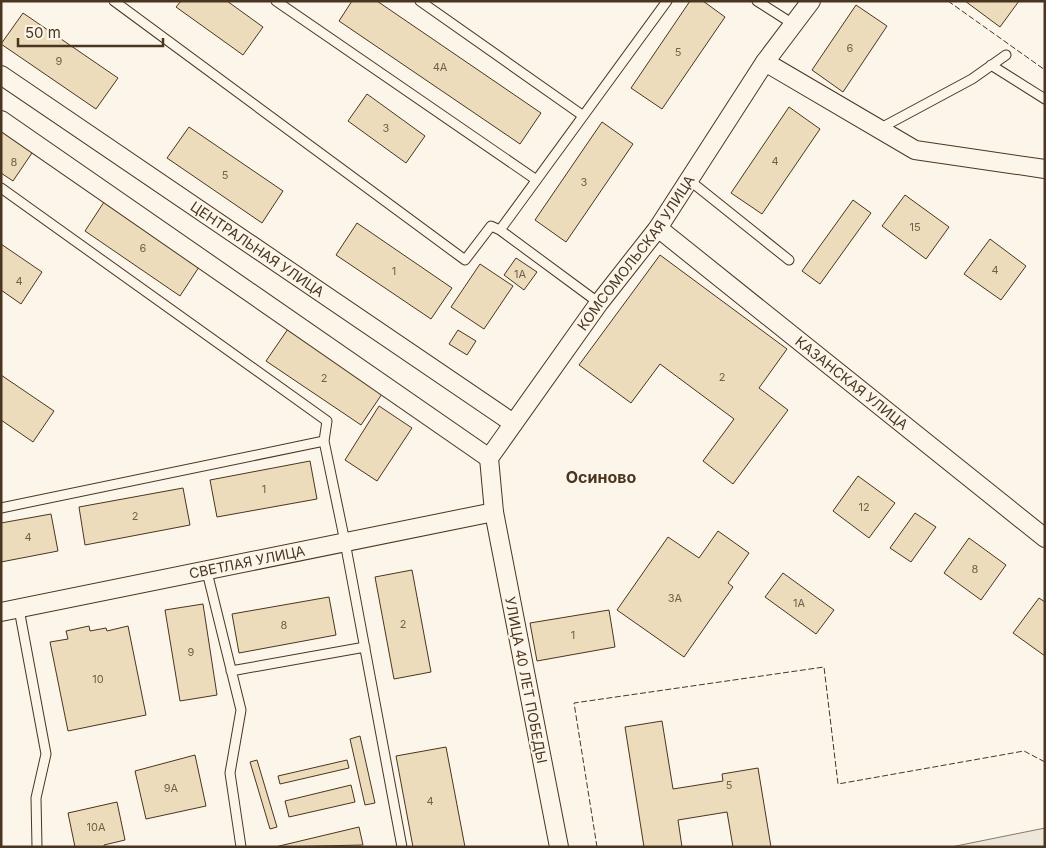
<svg xmlns="http://www.w3.org/2000/svg" width="1046" height="848" viewBox="0 0 1046 848" font-family="Inter,sans-serif">
<rect width="100%" height="100%" fill="#fbf6e9"/>
<path fill="#ede6d9" stroke="#887966" d="M 1045,828 L 1045,847 L 951,847 Z"/>
<path fill="#ecdcbc" stroke="#4a3520" d="M 181,1 L 227,1 L 263,27 L 243,55 L 176,7 Z
M 352,1 L 377,1 L 541,113 L 520,144 L 339,21 Z
M 690,1 L 703,1 L 725,17 L 662,109 L 631,88 Z
M 965,1 L 1019,1 L 1000,27 Z
M 856,5 L 887,26 L 843,92 L 812,70 Z
M 23,13 L 118,78 L 96,109 L 1,44 Z
M 367,94 L 425,136 L 406,163 L 348,121 Z
M 789,107 L 820,129 L 762,214 L 731,193 Z
M 602,122 L 633,144 L 566,242 L 535,220 Z
M 189,127 L 283,191 L 262,223 L 167,158 Z
M 1,128 L 34,150 L 13,181 L 1,173 Z
M 905,195 L 949,227 L 926,259 L 882,226 Z
M 106,199 L 201,264 L 180,296 L 85,231 Z
M 853,200 L 871,213 L 820,284 L 802,271 Z
M 357,223 L 452,288 L 431,319 L 336,255 Z
M 990,239 L 1026,266 L 1001,300 L 964,274 Z
M 1,244 L 42,272 L 21,304 L 1,290 Z
M 660,255 L 787,349 L 759,388 L 788,410 L 733,484 L 703,461 L 734,419 L 660,364 L 631,403 L 579,365 Z
M 516,258 L 537,272 L 524,290 L 504,275 Z
M 480,264 L 513,286 L 484,329 L 451,307 Z
M 288,329 L 382,394 L 361,425 L 266,361 Z
M 458,330 L 476,341 L 467,355 L 449,344 Z
M 1,375 L 54,411 L 33,442 L 1,420 Z
M 379,406 L 412,428 L 377,481 L 345,460 Z
M 310,461 L 317,499 L 217,517 L 210,480 Z
M 858,476 L 895,503 L 869,538 L 833,511 Z
M 183,488 L 190,525 L 85,545 L 79,507 Z
M 915,513 L 936,527 L 911,562 L 890,548 Z
M 51,514 L 58,551 L 1,562 L 1,523 Z
M 718,531 L 749,553 L 728,583 L 733,587 L 684,657 L 617,610 L 668,537 L 699,558 Z
M 969,538 L 1006,565 L 981,600 L 944,573 Z
M 412,570 L 431,672 L 394,679 L 375,577 Z
M 783,573 L 834,610 L 816,634 L 765,597 Z
M 329,597 L 336,635 L 239,653 L 232,614 Z
M 1039,598 L 1045,602 L 1045,656 L 1013,633 Z
M 203,604 L 217,695 L 180,701 L 165,610 Z
M 609,610 L 615,647 L 537,661 L 530,623 Z
M 89,626 L 90,631 L 106,628 L 107,631 L 128,626 L 146,715 L 68,731 L 50,642 L 68,639 L 66,631 Z
M 662,721 L 673,789 L 723,781 L 722,774 L 758,768 L 771,847 L 733,847 L 727,812 L 678,820 L 682,847 L 644,847 L 625,727 Z
M 360,736 L 375,803 L 365,805 L 350,739 Z
M 446,747 L 465,847 L 413,847 L 396,756 Z
M 195,755 L 206,806 L 146,819 L 135,771 Z
M 257,760 L 277,827 L 270,829 L 250,762 Z
M 347,760 L 349,768 L 280,784 L 278,776 Z
M 351,785 L 355,802 L 289,817 L 285,801 Z
M 117,802 L 125,840 L 104,845 L 104,847 L 75,847 L 68,813 Z
M 359,827 L 363,845 L 275,847 Z"/>
<g fill="none" stroke-linecap="round" stroke-linejoin="round">
<g stroke="#4a3520" stroke-width="11">
<path id="lane" d="M 114,1 L 465,260 L 491,226 L 500,230
M 276,1 L 535,179
M 420,1 L 582,115
M 757,1 L 793,24
M 991,65 L 1045,99
M 879,129 L 972,79 L 1006,55
M 689,180 L 789,260
M 1,188 L 327,421 L 324,441
M 599,303 L 500,230 L 667,1
M 1,508 L 324,441 L 345,542 L 402,847
M 207,572 L 241,710 L 230,773 L 241,847
M 19,609 L 46,754 L 36,798 L 37,847
M 231,671 L 365,647"/>
</g>
<g stroke="#4a3520" stroke-width="20">
<g id="street">
<path d="M 765,62 L 915,150 L 1045,169"/>
<path id="s1" d="M 1,75 L 513,423"/>
<path d="M 1,120 L 489,458"/>
<path id="s2" d="M 658,228 L 1045,538"/>
<path id="s3" d="M 1,612 L 494,512"/>
<path id="s4" d="M 559,847 L 494,512 L 489,458 L 599,303 L 658,228 L 765,62 L 811,1"/>
</g>
</g>
<use href="#lane" stroke="#fbf6e9" stroke-width="9"/>
<use href="#street" stroke="#fbf6e9" stroke-width="18"/>
<path stroke="#4a3520" stroke-width="1" stroke-dasharray="6 2.5" stroke-linecap="butt" d="M 948,1 L 1045,70
M 597,847 L 574,703 L 824,667 L 838,784 L 1024,751 L 1045,762"/>
</g>
<g text-anchor="middle" stroke-width="4" stroke-linejoin="round" paint-order="stroke">
<g font-size="11" fill="#725f47">
<text x="850" y="52">6</text>
<text x="678" y="56">5</text>
<text x="59" y="65">9</text>
<text x="440" y="71">4А</text>
<text x="386" y="132">3</text>
<text x="775" y="165">4</text>
<text x="14" y="166">8</text>
<text x="225" y="179">5</text>
<text x="584" y="186">3</text>
<text x="915" y="231">15</text>
<text x="143" y="252">6</text>
<text x="995" y="274">4</text>
<text x="394" y="275">1</text>
<text x="520" y="278">1А</text>
<text x="19" y="285">4</text>
<text x="722" y="381">2</text>
<text x="324" y="382">2</text>
<text x="264" y="493">1</text>
<text x="864" y="511">12</text>
<text x="135" y="520">2</text>
<text x="28" y="541">4</text>
<text x="975" y="573">8</text>
<text x="675" y="602">3А</text>
<text x="799" y="607">1А</text>
<text x="403" y="628">2</text>
<text x="284" y="629">8</text>
<text x="573" y="639">1</text>
<text x="191" y="656">9</text>
<text x="98" y="683">10</text>
<text x="729" y="789">5</text>
<text x="171" y="792">9А</text>
<text x="430" y="805">4</text>
<text x="96" y="831">10А</text>
</g>
<g font-size="14" fill="#4a3520" stroke="#fbf6e9">
<text dy="5" stroke="none"><textPath href="#s1" startOffset="310">ЦЕНТРАЛЬНАЯ УЛИЦА</textPath></text>
<text dy="5" stroke="none"><textPath href="#s4" startOffset="648">КОМСОМОЛЬСКАЯ УЛИЦА</textPath></text>
<text dy="5" stroke="none"><textPath href="#s2" startOffset="248">КАЗАНСКАЯ УЛИЦА</textPath></text>
<text dy="5" stroke="none"><textPath href="#s3" startOffset="251">СВЕТЛАЯ УЛИЦА</textPath></text>
<text transform="translate(526 680) rotate(79)" y="5">УЛИЦА 40 ЛЕТ ПОБЕДЫ</text>
</g>
<g font-size="16" font-weight="bold" fill="#4a3520" stroke="#fbf6e9">
<text x="601" y="483">Осиново</text>
</g>
</g>
<rect width="1046" height="848" fill="none" stroke="#4a3520" stroke-width="5"/>
<path d="M18 38v8h145v-8" fill="none" stroke="#4a3520" stroke-width="2.5"/>
<text x="25" y="38" font-size="15" fill="#4a3520" stroke="#fbf6e9" stroke-width="4" paint-order="stroke">50 m</text>
</svg>
